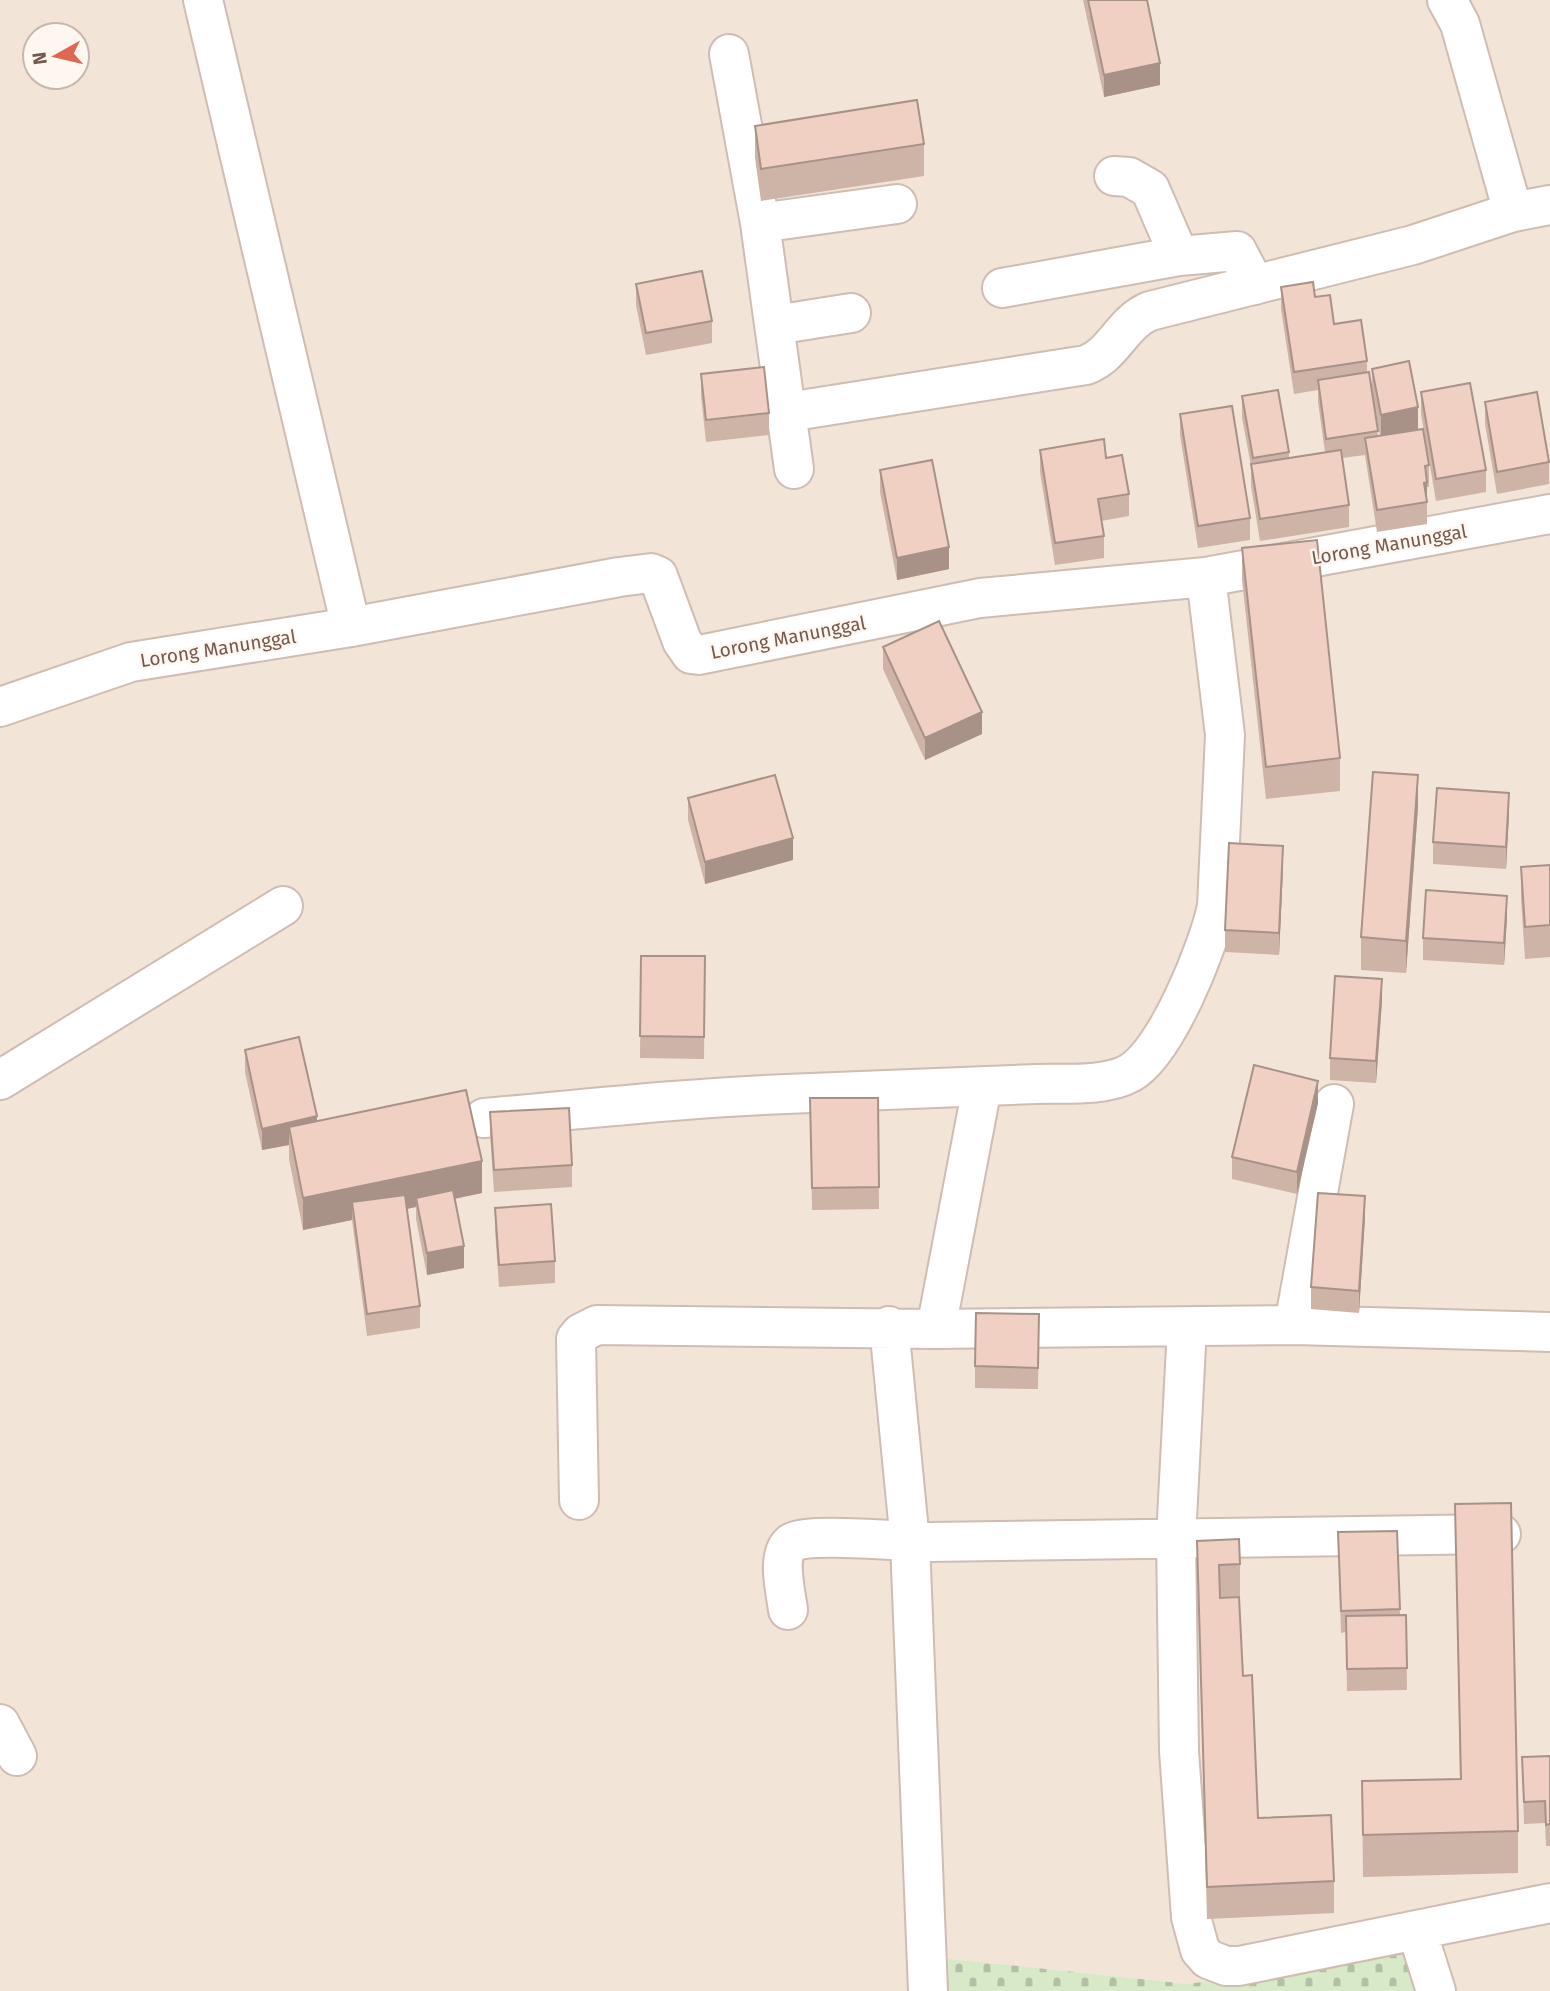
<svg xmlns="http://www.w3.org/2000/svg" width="1550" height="1991" viewBox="0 0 1550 1991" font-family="'Fira Sans',sans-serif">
<defs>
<pattern id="cemetery-stones" width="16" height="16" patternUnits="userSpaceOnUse" patternTransform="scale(1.75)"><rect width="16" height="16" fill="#d8e9c8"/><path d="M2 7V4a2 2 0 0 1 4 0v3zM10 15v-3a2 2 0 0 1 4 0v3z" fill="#b4c0a5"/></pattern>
</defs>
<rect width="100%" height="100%" fill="#fcf3e9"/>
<path fill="#f3e4d8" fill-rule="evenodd" d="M 0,0 L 1550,0 L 1550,1991 L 1422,1991 L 1412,1949 L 1188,1984 L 914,1955 L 922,1991 L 0,1991 ZM 35,35 L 77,35 L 77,77 L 35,77 Z"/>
<path fill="url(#cemetery-stones)" d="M 1412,1949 L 1422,1991 L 922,1991 L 913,1955 L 1188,1984 Z"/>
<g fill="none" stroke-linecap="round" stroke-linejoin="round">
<g stroke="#cfbcb2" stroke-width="42">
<path id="minor" d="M 203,0 L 351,627
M 1447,0 L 1460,24 L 1513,212
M 729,54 L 760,223 L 794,469
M 1114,176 L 1129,177 L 1150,189 L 1179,256 L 1237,251 L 1255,285
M 760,223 L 897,204
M 1002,288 L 1179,256
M 775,325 L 851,313
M 788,412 L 1086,365 C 1115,354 1121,323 1150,311 L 1413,245 L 1513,212 L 1550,205
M 0,707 L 131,662 L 351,627 L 619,577 L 651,573 L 658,576 L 682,641 L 691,654 L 699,655 L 980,598 L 1206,577 L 1550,514
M 0,1080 L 283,906
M 484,1118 C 585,1109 685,1098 786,1094 C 869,1090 953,1088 1036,1084 C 1064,1083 1105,1087 1130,1073 C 1166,1053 1209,946 1217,906 L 1225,735 L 1206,577
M 1294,1325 L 1334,1104
M 889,1326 L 910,1542 L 928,1991
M 1187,1327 L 1176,1538 L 1179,1751 L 1191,1917 L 1200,1950 L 1208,1959 L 1226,1966 L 1239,1966 L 1550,1903
M 936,1329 L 982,1087
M 579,1500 L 576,1339 L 581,1333 L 597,1325 L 936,1329 L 1294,1325 L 1550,1332
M 788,1610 C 786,1593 776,1556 791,1543 C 804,1532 904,1542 928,1542 C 1119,1539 1310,1536 1501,1534
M 0,1724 L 17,1756
M 1417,1931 L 1436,1991"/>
</g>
<use href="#minor" stroke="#fff" stroke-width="38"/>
</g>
<path fill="#ceb3a7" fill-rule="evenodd" d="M 1083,0 L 1147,0 L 1160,85 L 1104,97 Z
M 755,126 L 924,144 L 924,176 L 761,201 L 755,158 Z
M 636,284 L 712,321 L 712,343 L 646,355 L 636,305 Z
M 1281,287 L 1315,297 L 1334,324 L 1367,361 L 1367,372 L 1372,391 L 1372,369 L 1418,429 L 1405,432 L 1429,465 L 1429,487 L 1427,487 L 1427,524 L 1377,532 L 1365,455 L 1342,458 L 1349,505 L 1349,527 L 1260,541 L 1251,486 L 1251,466 L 1242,418 L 1242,396 L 1289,452 L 1289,458 L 1325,452 L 1318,402 L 1318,390 L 1294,394 L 1281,309 ZM 1372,391 L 1380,436 L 1378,436 Z
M 701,374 L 769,413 L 769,435 L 706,442 L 701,396 Z
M 1421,392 L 1486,470 L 1486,492 L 1436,501 L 1421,414 Z
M 1485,402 L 1549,462 L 1549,484 L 1497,494 L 1485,424 Z
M 1180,414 L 1250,518 L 1250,540 L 1198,548 L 1180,435 Z
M 1040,450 L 1106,458 L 1129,494 L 1129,516 L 1101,521 L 1104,536 L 1104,558 L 1055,565 L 1040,472 Z
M 880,470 L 949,569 L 897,580 L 880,492 Z
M 1242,548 L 1340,758 L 1340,791 L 1266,799 L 1242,580 Z
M 883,647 L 982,734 L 925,760 L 883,669 Z
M 688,798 L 793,860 L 705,884 L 688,820 Z
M 1418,807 L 1406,973 L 1361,970 L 1361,937 Z
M 1509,815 L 1506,869 L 1433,864 L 1433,842 Z
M 1550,865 L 1550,957 L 1525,959 L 1521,899 L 1521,867 Z
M 1283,868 L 1279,955 L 1225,952 L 1225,930 Z
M 1507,918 L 1504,965 L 1423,960 L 1423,938 Z
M 641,956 L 705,956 L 704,1059 L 640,1058 Z
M 1382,1001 L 1376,1083 L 1330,1080 L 1330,1058 Z
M 245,1050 L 317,1121 L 482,1193 L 455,1199 L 464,1268 L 427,1275 L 416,1219 L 416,1207 L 407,1209 L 420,1306 L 420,1328 L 367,1336 L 352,1220 L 303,1230 L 289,1159 L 289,1145 L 262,1150 L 245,1072 Z
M 810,1098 L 878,1098 L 879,1209 L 812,1210 Z
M 1318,1103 L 1297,1194 L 1232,1179 L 1232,1157 Z
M 490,1112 L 572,1165 L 572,1187 L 494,1192 L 490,1134 Z
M 495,1208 L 555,1261 L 555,1283 L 499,1287 L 495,1230 Z
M 1365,1218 L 1359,1313 L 1311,1309 L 1311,1287 Z
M 1039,1314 L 1038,1389 L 975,1388 L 975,1366 Z
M 1455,1504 L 1518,1831 L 1518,1873 L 1363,1877 L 1362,1781 L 1460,1779 Z
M 1397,1531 L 1400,1615 L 1406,1615 L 1407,1690 L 1347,1691 L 1346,1632 L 1341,1633 L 1338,1532 Z
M 1197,1541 L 1240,1564 L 1240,1596 L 1220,1598 L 1243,1676 L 1258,1818 L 1334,1881 L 1334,1913 L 1207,1919 Z
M 1550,1756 L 1550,1846 L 1546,1846 L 1545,1823 L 1524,1824 L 1522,1757 Z"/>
<path fill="#a89288" d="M 1160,63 L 1160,85 L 1104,97 L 1104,75 Z
M 1418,407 L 1418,429 L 1381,437 L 1381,415 Z
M 1427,482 L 1427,502 L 1424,483 Z
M 949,547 L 949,569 L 897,580 L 897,558 Z
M 982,712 L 982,734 L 925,760 L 925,738 Z
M 1418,775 L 1418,807 L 1406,973 L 1406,941 Z
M 1509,793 L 1509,815 L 1506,869 L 1506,847 Z
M 793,838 L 793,860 L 705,884 L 705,862 Z
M 1283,846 L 1283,868 L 1279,955 L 1279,933 Z
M 1507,896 L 1507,918 L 1504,965 L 1504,943 Z
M 1382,979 L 1382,1001 L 1376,1083 L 1376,1061 Z
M 1318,1081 L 1318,1103 L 1297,1194 L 1297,1172 Z
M 317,1116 L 317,1138 L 289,1127 L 289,1145 L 262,1150 L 262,1129 Z
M 482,1161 L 482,1193 L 418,1206 L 416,1198 L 416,1207 L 355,1219 L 352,1202 L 352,1220 L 303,1230 L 303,1198 Z
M 1365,1196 L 1365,1218 L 1359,1313 L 1359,1291 Z
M 464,1246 L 464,1268 L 427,1275 L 427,1253 Z"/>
<path fill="#f0d0c2" stroke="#a89288" stroke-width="2" d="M 1088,0 L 1147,0 L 1160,63 L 1104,75 Z
M 917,100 L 924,144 L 761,169 L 755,126 Z
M 702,271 L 712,321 L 646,333 L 636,284 Z
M 1313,282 L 1315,297 L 1330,295 L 1334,324 L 1361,320 L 1367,361 L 1294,372 L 1281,287 Z
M 1409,361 L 1418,407 L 1381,415 L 1372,369 Z
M 764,367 L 769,413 L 706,420 L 701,374 Z
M 1369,372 L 1378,431 L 1326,439 L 1318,380 Z
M 1470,383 L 1486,470 L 1436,479 L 1421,392 Z
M 1278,390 L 1289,452 L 1253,458 L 1242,396 Z
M 1537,392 L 1549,462 L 1497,472 L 1485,402 Z
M 1232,406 L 1250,518 L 1198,526 L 1180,414 Z
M 1423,429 L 1429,465 L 1425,466 L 1427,482 L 1424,483 L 1427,502 L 1377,510 L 1365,438 Z
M 1104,439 L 1106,458 L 1122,455 L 1129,494 L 1098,499 L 1104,536 L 1055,543 L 1040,450 Z
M 1341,450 L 1349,505 L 1260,519 L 1251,464 Z
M 932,460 L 949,547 L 897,558 L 880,470 Z
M 1317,540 L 1340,758 L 1266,767 L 1242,548 Z
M 939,621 L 982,712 L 925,738 L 883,647 Z
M 1373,772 L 1418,775 L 1406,941 L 1361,937 Z
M 775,775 L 793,838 L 705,862 L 688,798 Z
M 1437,788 L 1509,793 L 1506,847 L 1433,842 Z
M 1229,843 L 1283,846 L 1279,933 L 1225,930 Z
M 1550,865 L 1550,925 L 1525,927 L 1521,867 Z
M 1426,890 L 1507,896 L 1504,943 L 1423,938 Z
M 641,956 L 705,956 L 704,1037 L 640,1036 Z
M 1335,976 L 1382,979 L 1376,1061 L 1330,1058 Z
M 299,1037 L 317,1116 L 262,1129 L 245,1050 Z
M 1254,1065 L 1318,1081 L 1297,1172 L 1232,1157 Z
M 466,1090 L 482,1161 L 303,1198 L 289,1127 Z
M 810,1098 L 878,1098 L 879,1187 L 812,1188 Z
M 569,1108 L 572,1165 L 494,1170 L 490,1112 Z
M 453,1190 L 464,1246 L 427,1253 L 416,1198 Z
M 1318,1193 L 1365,1196 L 1359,1291 L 1311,1287 Z
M 405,1195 L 420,1306 L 367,1314 L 352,1202 Z
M 551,1204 L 555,1261 L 499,1265 L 495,1208 Z
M 976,1313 L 1039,1314 L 1038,1368 L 975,1366 Z
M 1511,1503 L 1518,1831 L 1363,1835 L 1362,1781 L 1461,1779 L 1455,1504 Z
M 1397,1531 L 1400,1609 L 1341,1611 L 1338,1532 Z
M 1239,1539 L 1240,1564 L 1219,1565 L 1220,1598 L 1239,1597 L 1243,1676 L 1252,1675 L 1258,1818 L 1331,1815 L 1334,1881 L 1207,1887 L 1197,1541 Z
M 1406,1615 L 1407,1668 L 1347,1669 L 1346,1616 Z
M 1550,1756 L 1550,1824 L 1546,1825 L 1545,1801 L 1524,1802 L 1522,1757 Z"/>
<g text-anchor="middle" stroke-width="5" stroke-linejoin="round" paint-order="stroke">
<g font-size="19" fill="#75584e" stroke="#fef7f0">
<text transform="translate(1389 544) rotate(-10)" y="7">Lorong Manunggal</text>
<text transform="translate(788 637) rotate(-11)" y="7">Lorong Manunggal</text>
<text transform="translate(218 648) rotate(-9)" y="7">Lorong Manunggal</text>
</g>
</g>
<g transform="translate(56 56) rotate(262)"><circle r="33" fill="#fef7f0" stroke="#c7b7af" stroke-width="2"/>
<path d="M0-5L12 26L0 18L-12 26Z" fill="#df6855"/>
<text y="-10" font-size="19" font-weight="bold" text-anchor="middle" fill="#75584e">N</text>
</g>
</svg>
